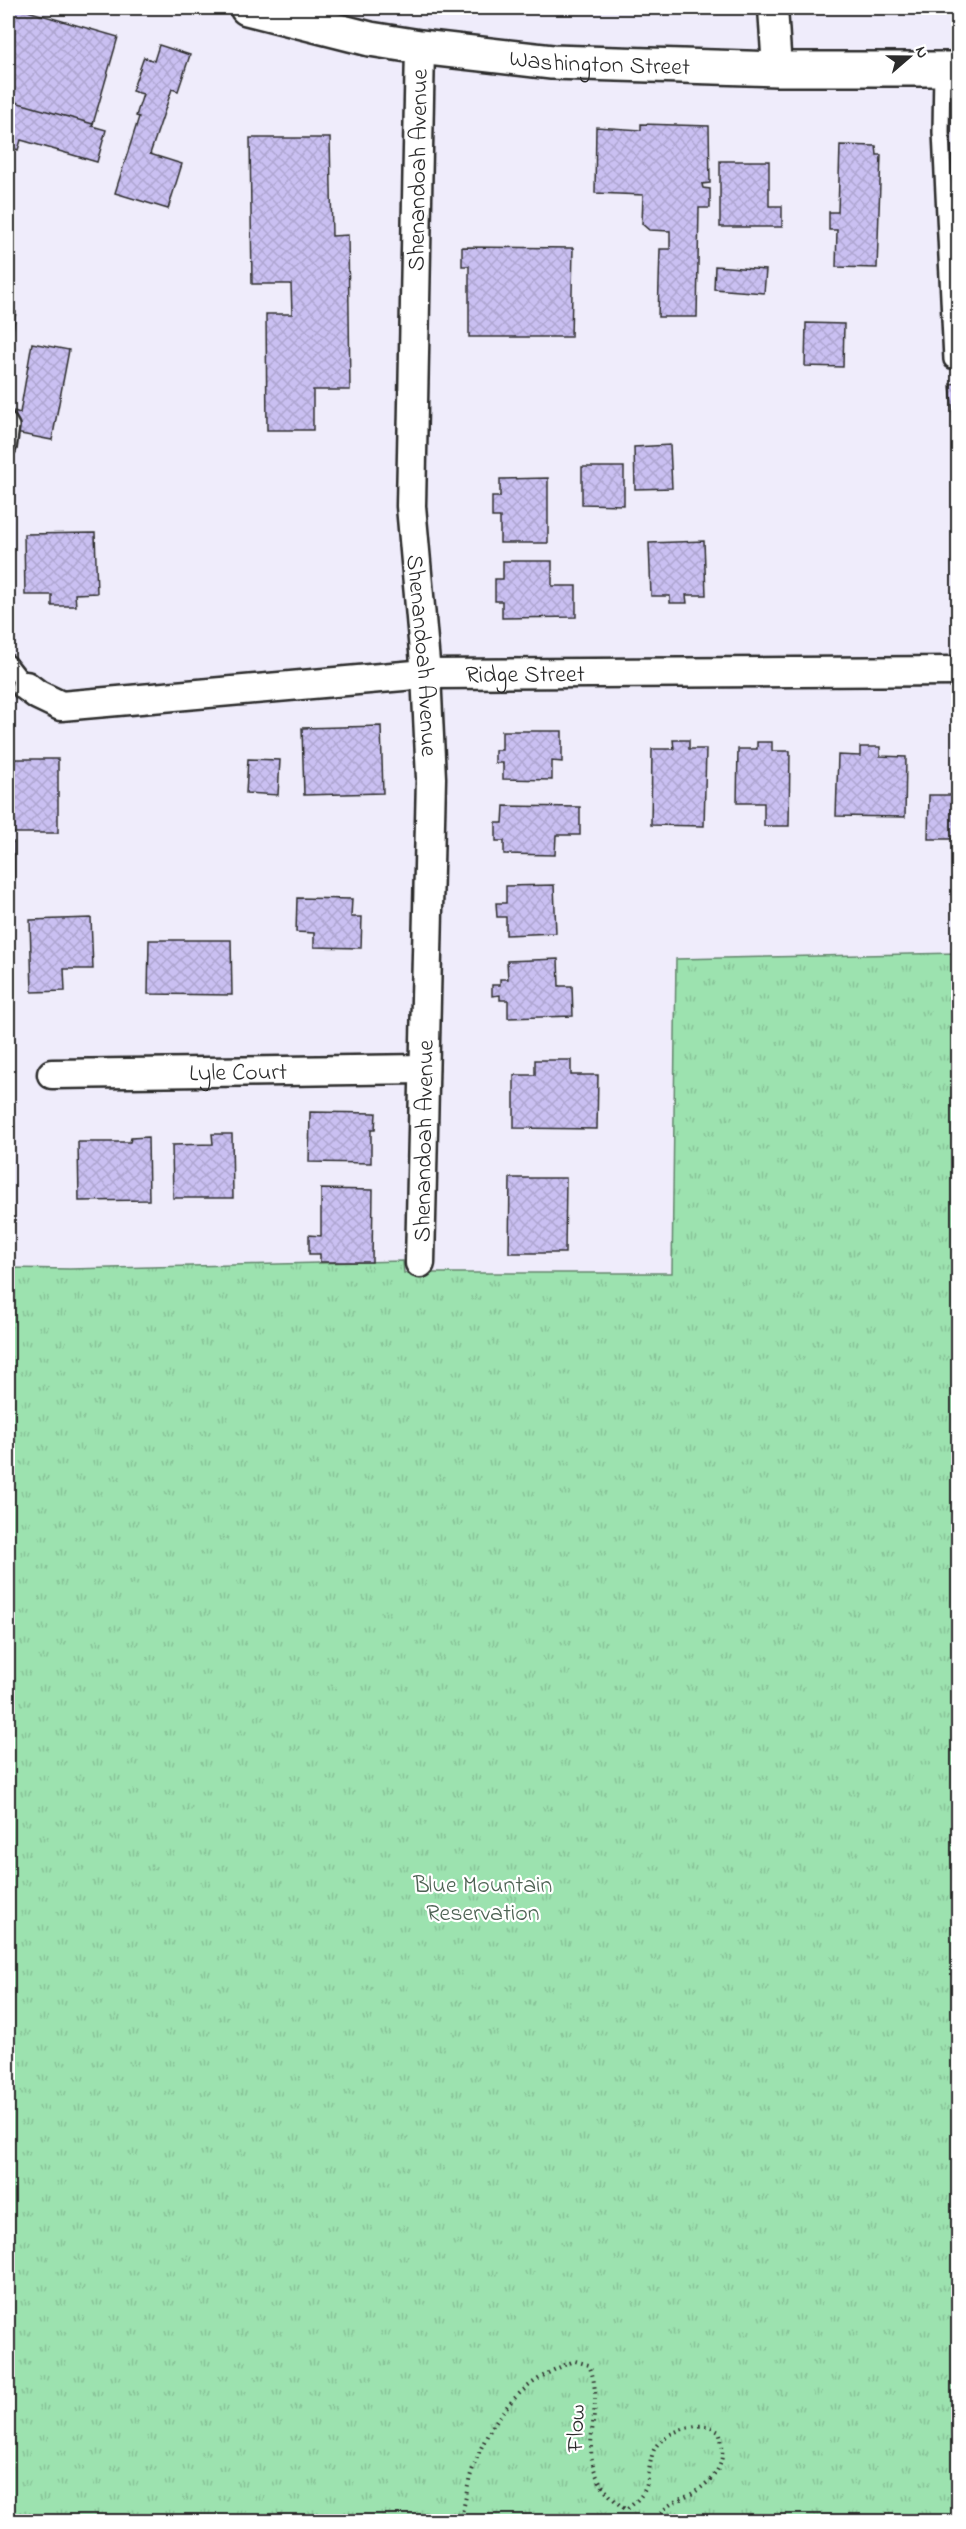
<svg xmlns="http://www.w3.org/2000/svg" width="966" height="2529" viewBox="0 0 966 2529" font-family="'Indie Flower',sans-serif">
<defs>
<pattern id="park-tufts" width="24" height="20" patternUnits="userSpaceOnUse" patternTransform="scale(1.5)"><rect width="24" height="20" fill="#9ce2af"/><path d="M3 7l-1-3M5 7V3M7 7l1-3M15 17l-1-3M17 17v-4M19 17l1-3" fill="none" stroke="#87c297"/></pattern>
<pattern id="building-cross-hatch" width="8" height="8" patternUnits="userSpaceOnUse" patternTransform="scale(1.5)"><rect width="8" height="8" fill="#cac0f2"/><path d="M0 0l8 8M0 8l8-8" fill="none" stroke="#aea5d0"/></pattern>
</defs>
<rect width="100%" height="100%" fill="#efecfb"/>
<filter id="ink" filterUnits="userSpaceOnUse"><feTurbulence type="fractalNoise" baseFrequency=".0167" numOctaves="2"/><feDisplacementMap in="SourceGraphic" scale="12" xChannelSelector="R" yChannelSelector="G"/><feConvolveMatrix kernelMatrix="1 2 1 2 8 2 1 2 1" color-interpolation-filters="sRGB"/></filter>
<g filter="url(#ink)">
<path fill="url(#park-tufts)" stroke="#64866d" stroke-width="1.5" d="M 958,953 L 958,2521 L 8,2522 L 8,1268 L 70,1269 L 403,1261 L 404,1273 L 672,1273 L 676,959 Z"/>
<path fill="url(#building-cross-hatch)" stroke="#2b2b2b" stroke-width="1.5" d="M 8,8 L 17,8 L 118,37 L 93,124 L 8,100 Z
M 663,8 L 702,8 L 664,11 Z
M 159,45 L 190,55 L 178,91 L 172,89 L 150,154 L 182,164 L 168,209 L 115,193 L 139,117 L 136,116 L 143,94 L 132,91 L 144,57 L 154,61 Z
M 8,100 L 93,124 L 92,126 L 106,130 L 97,162 L 21,140 L 18,150 L 8,147 Z
M 641,124 L 709,126 L 710,183 L 702,184 L 703,188 L 710,189 L 710,208 L 699,208 L 697,317 L 658,317 L 660,249 L 670,249 L 670,231 L 649,230 L 642,224 L 643,195 L 595,193 L 596,127 L 641,130 Z
M 250,138 L 330,138 L 332,236 L 348,235 L 350,390 L 313,390 L 313,430 L 267,430 L 266,314 L 292,314 L 291,284 L 252,284 Z
M 840,145 L 876,146 L 877,155 L 881,155 L 877,268 L 836,267 L 837,230 L 829,230 L 829,212 L 838,212 Z
M 720,161 L 769,161 L 769,206 L 782,206 L 782,227 L 720,227 Z
M 462,247 L 573,248 L 571,337 L 469,337 L 469,266 L 462,266 Z
M 715,266 L 766,270 L 764,293 L 714,289 Z
M 8,311 L 16,312 L 9,356 L 8,356 Z
M 806,323 L 844,324 L 843,367 L 805,366 Z
M 32,343 L 69,350 L 52,440 L 10,432 L 14,411 L 20,413 Z
M 958,383 L 958,468 L 950,384 Z
M 670,445 L 672,488 L 635,489 L 634,447 Z
M 582,467 L 624,467 L 624,505 L 582,504 Z
M 548,478 L 548,543 L 500,543 L 500,517 L 492,517 L 492,497 L 500,497 L 500,479 Z
M 95,533 L 97,593 L 75,594 L 76,606 L 52,606 L 52,595 L 25,595 L 24,534 Z
M 704,541 L 706,595 L 686,595 L 687,603 L 670,603 L 670,596 L 651,596 L 649,543 Z
M 503,561 L 552,561 L 552,586 L 576,586 L 576,617 L 502,618 L 502,601 L 495,601 L 495,579 L 503,579 Z
M 381,726 L 383,793 L 304,795 L 302,728 Z
M 502,731 L 562,731 L 562,762 L 552,761 L 552,780 L 503,779 L 503,763 L 495,763 L 495,750 L 502,750 Z
M 673,740 L 689,740 L 689,749 L 706,749 L 704,826 L 651,825 L 652,749 L 674,749 Z
M 757,742 L 772,742 L 772,751 L 790,751 L 789,826 L 764,826 L 764,803 L 737,803 L 738,749 L 757,749 Z
M 860,747 L 880,747 L 880,756 L 906,757 L 905,817 L 836,816 L 838,755 L 860,756 Z
M 13,759 L 58,759 L 58,833 L 13,833 Z
M 248,759 L 280,760 L 278,795 L 246,793 Z
M 929,795 L 958,795 L 958,839 L 928,839 Z
M 504,806 L 580,807 L 580,835 L 556,835 L 555,855 L 504,854 L 504,841 L 496,841 L 496,823 L 503,823 Z
M 8,842 L 14,842 L 14,879 L 8,879 Z
M 554,885 L 556,933 L 506,935 L 506,917 L 497,917 L 496,903 L 506,903 L 506,886 Z
M 297,898 L 352,899 L 351,917 L 362,917 L 361,948 L 314,947 L 314,933 L 296,932 Z
M 91,918 L 93,969 L 64,969 L 65,991 L 32,992 L 30,920 Z
M 149,940 L 231,940 L 232,995 L 148,994 Z
M 558,959 L 559,986 L 572,986 L 573,1016 L 508,1018 L 508,1000 L 500,1000 L 500,995 L 492,996 L 492,985 L 500,985 L 500,979 L 508,979 L 507,961 Z
M 535,1060 L 571,1060 L 571,1075 L 598,1075 L 597,1129 L 514,1128 L 514,1075 L 535,1075 Z
M 310,1112 L 376,1113 L 375,1130 L 371,1130 L 371,1163 L 309,1162 Z
M 212,1134 L 232,1134 L 233,1198 L 173,1198 L 172,1145 L 213,1144 Z
M 148,1137 L 149,1200 L 79,1201 L 78,1142 L 130,1142 L 131,1138 Z
M 510,1178 L 566,1178 L 565,1253 L 509,1253 Z
M 321,1189 L 373,1190 L 372,1262 L 320,1262 L 320,1254 L 309,1254 L 309,1235 L 321,1236 Z"/>
<g fill="none" stroke-linecap="round" stroke-linejoin="round">
<g stroke="#2b2b2b" stroke-width="20">
<path id="lane" d="M 942,69 L 941,132 L 952,360 L 958,359
M 8,421 L 11,426 L 8,448
M 8,663 L 26,686"/>
</g>
<g stroke="#2b2b2b" stroke-width="33">
<g id="street">
<path d="M 773,8 L 777,69"/>
<path id="s1" d="M 420,47 L 411,506 L 426,674 L 431,778 L 420,1263"/>
<path id="s2" d="M 26,686 L 38,695 L 61,706 L 426,674 L 958,671"/>
<path id="s3" d="M 52,1074 L 424,1069"/>
</g>
</g>
<g stroke="#2b2b2b" stroke-width="38">
<g id="secondary">
<path id="s4" d="M 247,8 L 370,39 L 420,47 L 552,62 L 777,69 L 958,69"/>
</g>
</g>
<path stroke="#2b2b2b" stroke-width="4" stroke-dasharray="1.5 4.5" stroke-linecap="butt" d="M 458,2522 C 467,2504 466,2486 473,2468 C 492,2415 522,2380 575,2361 L 589,2365 C 611,2419 561,2460 626,2510 C 655,2487 644,2482 653,2452 C 659,2435 689,2424 706,2426 C 710,2426 715,2429 719,2431 C 729,2463 716,2480 688,2496 C 681,2499 673,2502 667,2507 C 662,2511 658,2517 654,2522"/>
<use href="#lane" stroke="#fff" stroke-width="15"/>
<use href="#street" stroke="#fff" stroke-width="28"/>
<use href="#secondary" stroke="#fff" stroke-width="33"/>
</g>
</g>
<g text-anchor="middle" stroke-width="4.5" stroke-linejoin="round" paint-order="stroke">
<g font-size="24" fill="#2b2b2b" stroke="#fff">
<text dy="8" stroke="none"><textPath href="#s4" startOffset="358">Washington Street</textPath></text>
<text transform="translate(417 170) rotate(-89)" y="8">Shenandoah Avenue</text>
<text dy="8" stroke="none"><textPath href="#s1" startOffset="609">Shenandoah Avenue</textPath></text>
<text dy="8" stroke="none"><textPath href="#s2" startOffset="506">Ridge Street</textPath></text>
<text dy="8" stroke="none"><textPath href="#s3" startOffset="186">Lyle Court</textPath></text>
<text transform="translate(423 1141) rotate(-89)" y="8">Shenandoah Avenue</text>
<text transform="translate(575 2428) rotate(-88)" y="8">Flow</text>
</g>
<g font-size="24" fill="#4d6253" stroke="#fff">
<text x="483" y="1892">Blue Mountain<tspan x="483" dy="28">Reservation</tspan></text>
</g>
</g>
<rect width="966" height="2529" fill="none" stroke="#fff" stroke-width="30"/>
<rect x="15" y="15" width="936" height="2499" fill="none" stroke="#2b2b2b" stroke-width="2" filter="url(#ink)"/>
<g transform="translate(909 57) rotate(70)" stroke="#ffffff" stroke-width="4.5" paint-order="stroke">
<path d="M0-4.5L10 22L0 15L-10 22Z" fill="#2b2b2b"/>
<text y="-9" font-size="16" font-weight="bold" text-anchor="middle" fill="#2b2b2b">N</text>
</g>
</svg>
